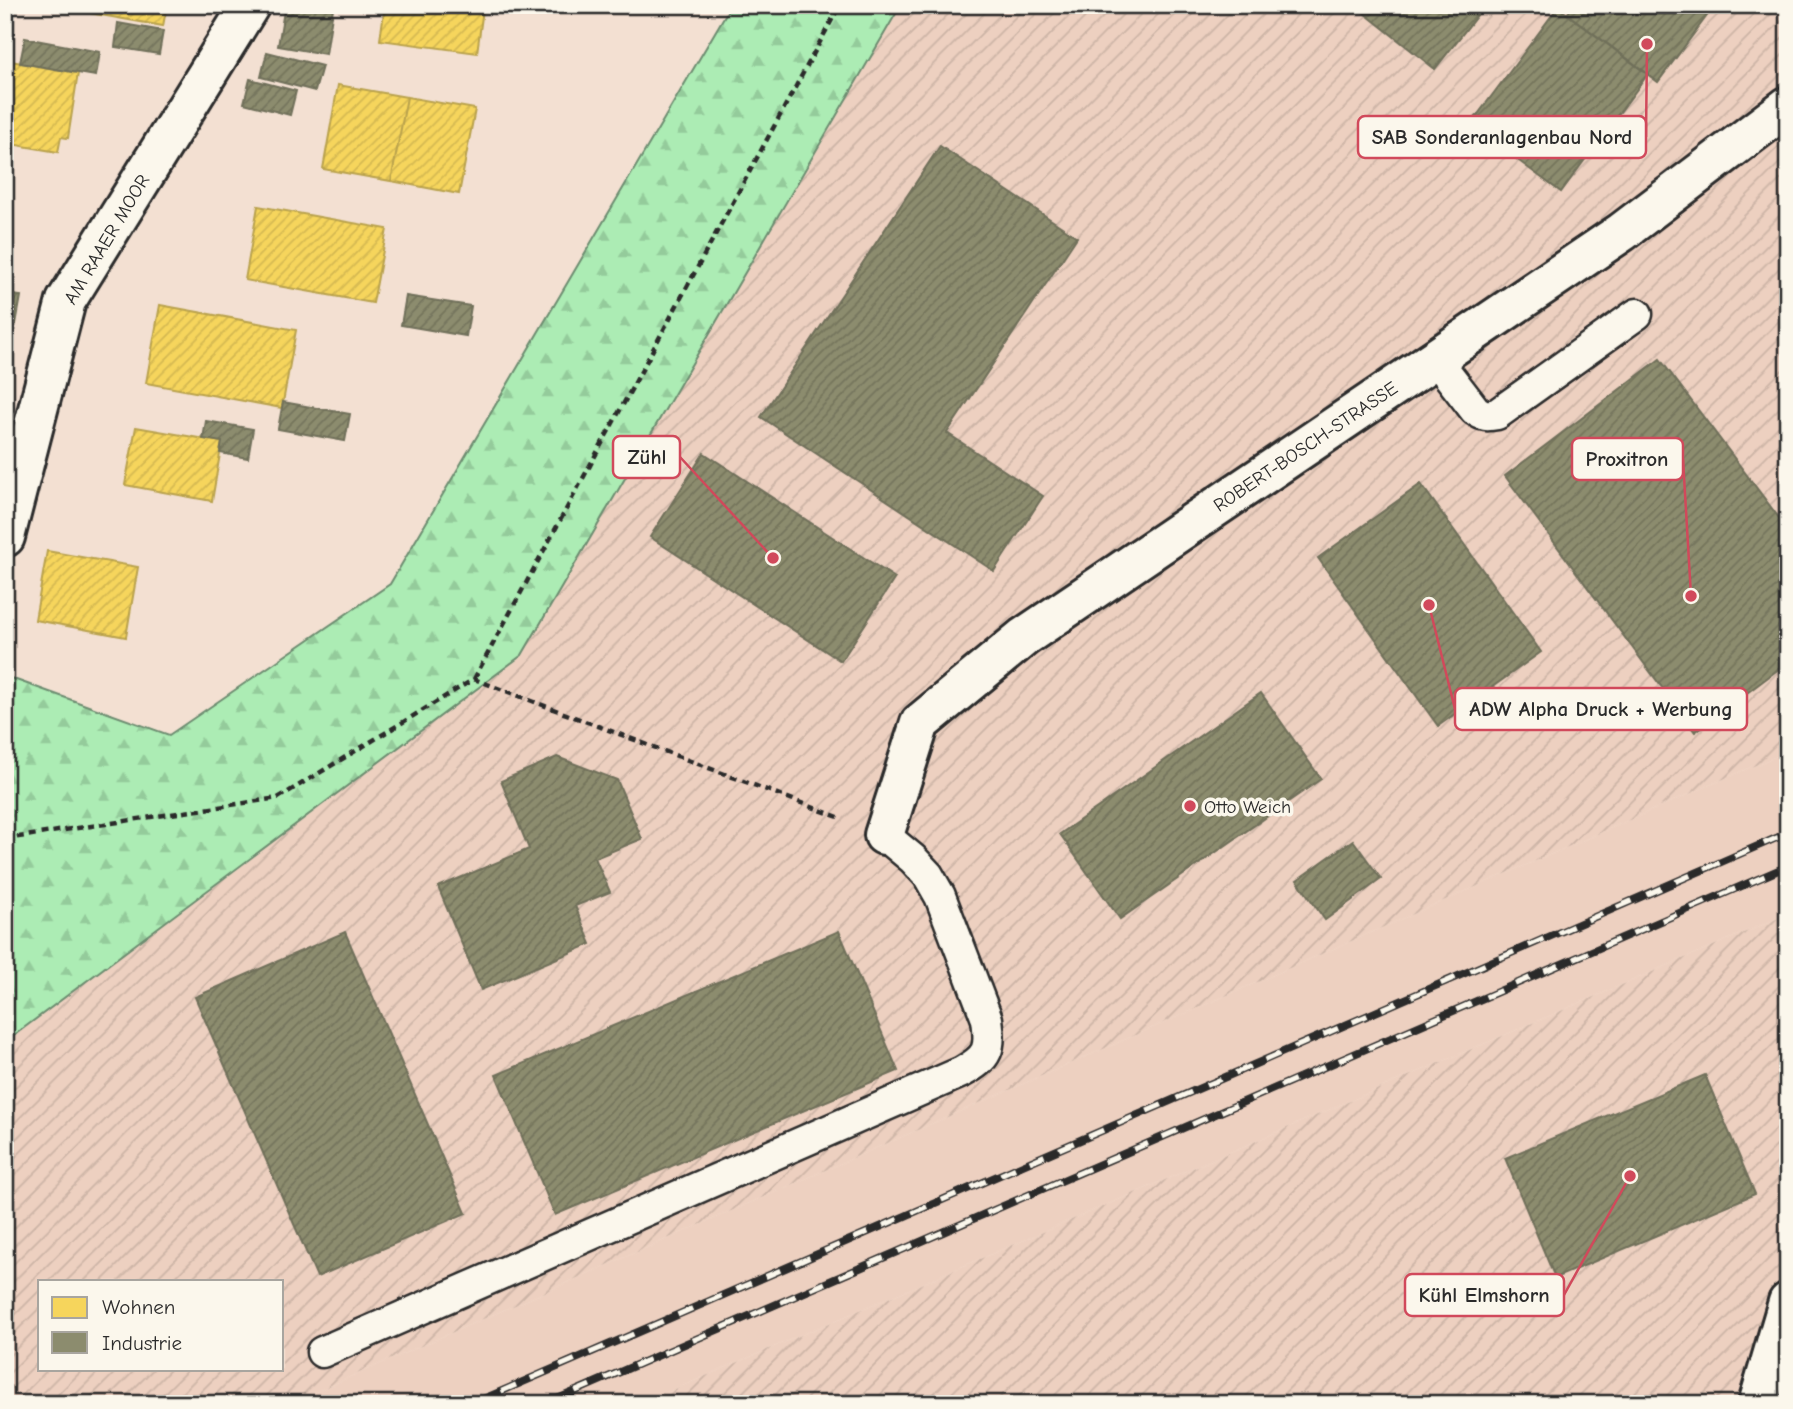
<svg xmlns="http://www.w3.org/2000/svg" width="1793" height="1409" viewBox="0 0 1793 1409" font-family="'Comic Neue',sans-serif">
<defs>
<pattern id="industrial-furrows" width="10" height="10" patternUnits="userSpaceOnUse" patternTransform="scale(1.75)"><rect width="10" height="10" fill="#edd0c0"/><path d="M-1 1l2-2M0 10L10 0M9 11l2-2" fill="none" stroke="#cbb3a5"/></pattern>
<pattern id="forest-firs" width="22" height="20" patternUnits="userSpaceOnUse" patternTransform="scale(1.75)"><rect width="22" height="20" fill="#acecb4"/><path d="M5 1l3.5 6h-7zM16 11l3.5 6h-7z" fill="#94cb9b"/></pattern>
<pattern id="homes-hatch" width="6" height="6" patternUnits="userSpaceOnUse" patternTransform="scale(1.75)"><rect width="6" height="6" fill="#f6d55c"/><path d="M-1 1l2-2M0 6l6-6M5 7l2-2" fill="none" stroke="#d3b750"/></pattern>
<pattern id="industry-hatch" width="6" height="6" patternUnits="userSpaceOnUse" patternTransform="scale(1.75)"><rect width="6" height="6" fill="#8c8c6e"/><path d="M-1 1l2-2M0 6l6-6M5 7l2-2" fill="none" stroke="#73735b"/></pattern>
</defs>
<rect width="100%" height="100%" fill="#f3e0d2"/>
<filter id="ink" filterUnits="userSpaceOnUse"><feTurbulence type="fractalNoise" baseFrequency=".0143" numOctaves="2"/><feDisplacementMap in="SourceGraphic" scale="14" xChannelSelector="R" yChannelSelector="G"/><feConvolveMatrix kernelMatrix="1 2 1 2 8 2 1 2 1" color-interpolation-filters="sRGB"/></filter>
<g filter="url(#ink)">
<path fill="#edd0c0" d="M 1788,751 L 1788,914 L 640,1404 L 288,1404 Z"/>
<path fill="url(#industrial-furrows)" fill-rule="evenodd" d="M 901,5 L 1788,5 L 1788,751 L 288,1404 L 5,1404 L 5,1042 L 522,655 ZM 40,1281 L 282,1281 L 282,1369 L 40,1369 Z
M 1788,914 L 1788,1404 L 640,1404 Z"/>
<path fill="url(#forest-firs)" stroke="#6c8c70" stroke-width="2" d="M 731,5 L 901,5 L 522,655 L 5,1042 L 5,676 L 169,735 L 390,584 Z"/>
<path fill="url(#homes-hatch)" stroke="#b9a24d" stroke-width="2" d="M 68,5 L 167,5 L 163,26 L 67,9 Z
M 385,5 L 454,5 L 483,9 L 477,53 L 380,40 Z
M 5,60 L 78,73 L 68,138 L 61,137 L 58,152 L 5,143 Z
M 338,85 L 407,97 L 391,181 L 323,169 Z
M 407,97 L 475,109 L 459,194 L 391,181 Z
M 258,206 L 387,229 L 373,303 L 245,280 Z
M 160,305 L 296,330 L 282,408 L 146,383 Z
M 136,427 L 222,442 L 212,501 L 125,485 Z
M 47,551 L 138,567 L 126,637 L 35,620 Z"/>
<path fill="url(#industry-hatch)" stroke="#6f6f5a" stroke-width="2" d="M 285,5 L 315,5 L 333,8 L 326,54 L 278,46 Z
M 1354,5 L 1485,5 L 1435,69 Z
M 1574,5 L 1715,5 L 1658,82 L 1567,14 Z
M 1558,7 L 1648,74 L 1561,192 L 1470,125 Z
M 118,23 L 163,31 L 159,54 L 115,47 Z
M 25,38 L 100,52 L 96,76 L 20,63 Z
M 267,52 L 322,66 L 315,91 L 261,77 Z
M 250,79 L 296,91 L 290,115 L 244,103 Z
M 940,146 L 1077,237 L 947,433 L 1043,496 L 994,571 L 761,417 Z
M 5,294 L 21,296 L 16,324 L 5,322 Z
M 406,296 L 471,306 L 466,336 L 401,325 Z
M 1660,359 L 1788,530 L 1788,662 L 1695,732 L 1505,476 Z
M 283,402 L 350,414 L 345,441 L 278,429 Z
M 206,421 L 253,429 L 248,458 L 220,453 L 222,442 L 203,439 Z
M 704,453 L 895,578 L 841,661 L 650,537 Z
M 1421,484 L 1541,652 L 1438,726 L 1318,558 Z
M 1261,693 L 1321,779 L 1120,919 L 1060,834 Z
M 557,757 L 617,780 L 642,839 L 595,858 L 610,892 L 575,906 L 591,944 L 481,990 L 438,887 L 529,849 L 501,781 Z
M 1353,840 L 1381,879 L 1325,920 L 1297,880 Z
M 839,931 L 898,1071 L 555,1215 L 496,1075 Z
M 345,932 L 466,1213 L 317,1277 L 195,997 Z
M 1705,1075 L 1755,1194 L 1555,1278 L 1505,1158 Z"/>
<g fill="none" stroke-linecap="round" stroke-linejoin="round">
<g stroke="#2b2b2b" stroke-width="35">
<path id="service" d="M 1435,358 L 1475,410 C 1483,416 1487,416 1497,414 L 1637,314
M 322,1352 L 962,1072 C 989,1057 991,1049 987,1019 L 940,896 L 928,875 L 913,859 L 884,835"/>
</g>
<g stroke="#2b2b2b" stroke-width="44">
<path id="minor" d="M 5,537 L 66,301 L 250,5
M 884,835 L 920,723 L 1024,637 L 1622,232 L 1788,106
M 1758,1404 L 1788,1302"/>
</g>
<path stroke="#2b2b2b" stroke-width="4.5" stroke-dasharray="7 5" stroke-linecap="butt" d="M 474,679 L 840,5
M 5,839 L 278,798 L 474,679 L 841,818"/>
<use href="#service" stroke="#fbf7ec" stroke-width="30"/>
<use href="#minor" stroke="#fbf7ec" stroke-width="38"/>
<g stroke="#2b2b2b" stroke-width="8">
<path id="rail" d="M 472,1404 L 1788,833
M 546,1404 L 1788,866"/>
</g>
<use href="#rail" stroke="#fbf7ec" stroke-width="5" stroke-dasharray="16" stroke-linecap="butt"/>
</g>
</g>
<circle fill="#d1495b" stroke="#fbf7ec" stroke-width="2.5" cx="1190" cy="806" r="7"/>
<g text-anchor="middle" stroke-width="7" stroke-linejoin="round" paint-order="stroke">
<g font-size="19" fill="#2b2b2b" stroke="#fbf7ec">
<text transform="translate(106 239) rotate(-59)" y="7">AM RAAER MOOR</text>
<text transform="translate(1305 446) rotate(-34)" y="7">ROBERT-BOSCH-STRASSE</text>
</g>
<g font-size="19" fill="#2b2b2b" stroke="#fbf7ec" text-anchor="start">
<text x="1204" y="813">Otto Weich</text>
</g>
</g>
<path fill="none" stroke="#d1495b" stroke-width="2.5" d="M1647 44L1646 137M773 558L680 457M1691 596L1683 459M1429 605L1455 709M1630 1176L1564 1295"/>
<g fill="#d1495b" stroke="#fbf7ec" stroke-width="2.5">
<circle cx="1647" cy="44" r="7"/>
<circle cx="773" cy="558" r="7"/>
<circle cx="1691" cy="596" r="7"/>
<circle cx="1429" cy="605" r="7"/>
<circle cx="1630" cy="1176" r="7"/>
</g>
<g fill="#fbf7ec" stroke="#d1495b" stroke-width="2.5">
<rect x="1358" y="116" width="288" height="42" rx="7"/>
<rect x="613" y="436" width="67" height="42" rx="7"/>
<rect x="1572" y="438" width="111" height="42" rx="7"/>
<rect x="1455" y="688" width="292" height="42" rx="7"/>
<rect x="1405" y="1274" width="159" height="42" rx="7"/>
</g>
<g font-size="21" text-anchor="middle" font-weight="bold" fill="#2b2b2b">
<text x="1502" y="144">SAB Sonderanlagenbau Nord</text>
<text x="647" y="464">Zühl</text>
<text x="1627" y="466">Proxitron</text>
<text x="1601" y="716">ADW Alpha Druck + Werbung</text>
<text x="1484" y="1302">Kühl Elmshorn</text>
</g>
<rect width="1793" height="1409" fill="none" stroke="#fbf7ec" stroke-width="28"/>
<rect x="14" y="14" width="1765" height="1381" fill="none" stroke="#2b2b2b" stroke-width="2.5" filter="url(#ink)"/>
<rect x="38" y="1280" width="245" height="91" fill="#fbf7ec" stroke="#a8a59f" stroke-width="2"/>
<rect x="52" y="1297" width="35" height="21" fill="#f6d55c" stroke="#a8a59f" stroke-width="2"/>
<text x="102" y="1314" font-size="21" fill="#2b2b2b">Wohnen</text>
<rect x="52" y="1332" width="35" height="21" fill="#8c8c6e" stroke="#a8a59f" stroke-width="2"/>
<text x="102" y="1350" font-size="21" fill="#2b2b2b">Industrie</text>
</svg>
